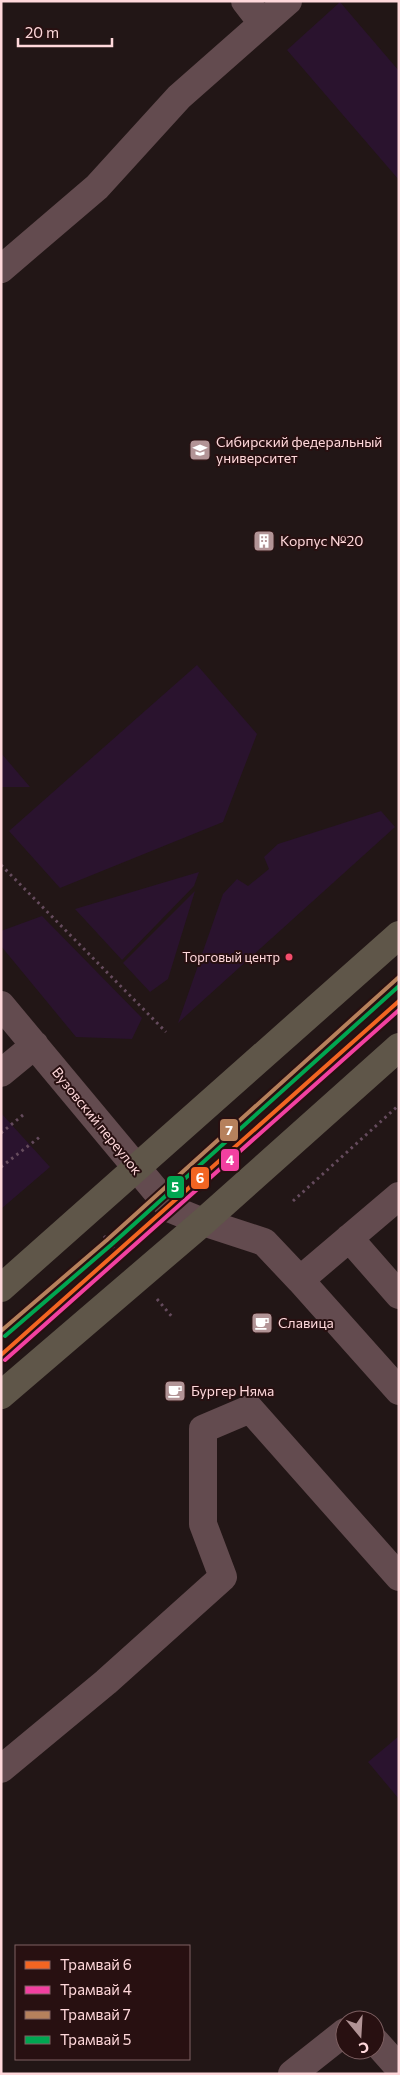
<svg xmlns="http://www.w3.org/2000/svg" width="400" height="2075" viewBox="0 0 400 2075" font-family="Commissioner,sans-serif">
<rect width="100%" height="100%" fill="#221616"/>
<path fill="#2a132e" d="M 340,2 L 399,71 L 399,180 L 287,50 Z
M 197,665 L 257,734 L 223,822 L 60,888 L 9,831 Z
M 1,753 L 30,787 L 1,787 Z
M 381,811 L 395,827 L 178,1023 L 223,894 L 237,879 L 248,886 L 269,869 L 264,857 L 278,844 Z
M 199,872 L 194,886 L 122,960 L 75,909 Z
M 195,891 L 168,979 L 150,992 L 123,963 Z
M 42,916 L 142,1018 L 132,1039 L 76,1037 L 1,946 L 1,931 Z
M 1,1113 L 50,1167 L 1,1209 Z
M 399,1736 L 399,1799 L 368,1762 Z"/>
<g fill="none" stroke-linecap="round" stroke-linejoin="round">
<path stroke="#654b5d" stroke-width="3" stroke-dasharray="2.5 4" stroke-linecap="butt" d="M 1,865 L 166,1032
M 1,1133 L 23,1115
M 1,1167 L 41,1136
M 293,1201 L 399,1105
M 104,1236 L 119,1254
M 157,1299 L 173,1318"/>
<path stroke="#634b4f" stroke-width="28" d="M 245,1 L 262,23
M 1,269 L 97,187 L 179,97 L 288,1
M 1,1005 L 171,1209 L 203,1222 L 264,1242 L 300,1280 L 399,1391
M 1,1073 L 35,1045
M 349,1238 L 399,1295
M 300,1280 L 399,1196
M 1,1769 L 106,1682 L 223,1577 L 203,1524 L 203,1429 L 250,1409 L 399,1577
M 375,2041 L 399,2068
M 292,2074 L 345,2032"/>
<path stroke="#5f5649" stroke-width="28" d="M 1,1288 L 399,935
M 1,1395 L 203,1222 L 399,1047"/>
<g stroke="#281011" stroke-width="8">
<path id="tram-1" d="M 1,1355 L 399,1001"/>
</g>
<g stroke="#281011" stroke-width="8">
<path id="tram-2" d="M 5,1360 L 399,1010"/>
</g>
<g stroke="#281011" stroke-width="8">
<path id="tram-3" d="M 1,1331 L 107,1240 L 399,977"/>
</g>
<g stroke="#281011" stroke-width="8">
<path id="tram-4" d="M 5,1336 L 111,1245 L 399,986"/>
</g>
<use href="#tram-1" stroke="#f26522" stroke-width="4"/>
<use href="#tram-2" stroke="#f240a1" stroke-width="4"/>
<use href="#tram-3" stroke="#b6815c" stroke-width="4"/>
<use href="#tram-4" stroke="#00a651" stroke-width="4"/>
</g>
<defs>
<g id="university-square" transform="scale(1.125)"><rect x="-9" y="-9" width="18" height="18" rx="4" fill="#b29496" stroke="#281011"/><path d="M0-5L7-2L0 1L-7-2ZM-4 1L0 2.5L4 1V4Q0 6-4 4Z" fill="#fff"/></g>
<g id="building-square" transform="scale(1.125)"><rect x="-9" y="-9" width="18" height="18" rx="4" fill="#b29496" stroke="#281011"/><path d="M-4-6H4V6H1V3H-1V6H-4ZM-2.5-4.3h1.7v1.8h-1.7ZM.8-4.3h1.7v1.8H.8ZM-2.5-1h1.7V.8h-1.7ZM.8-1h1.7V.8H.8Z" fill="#fff"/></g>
<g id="cafe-square" transform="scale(1.125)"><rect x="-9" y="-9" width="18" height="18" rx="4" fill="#b29496" stroke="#281011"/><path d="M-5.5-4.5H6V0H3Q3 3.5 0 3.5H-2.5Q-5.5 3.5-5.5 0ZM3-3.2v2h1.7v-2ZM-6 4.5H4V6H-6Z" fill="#fff"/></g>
</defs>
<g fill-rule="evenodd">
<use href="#university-square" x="200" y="450"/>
<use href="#building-square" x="264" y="541"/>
<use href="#cafe-square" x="262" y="1323"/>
<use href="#cafe-square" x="175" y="1391"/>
</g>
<circle fill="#f44d6c" stroke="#281011" stroke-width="2" cx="289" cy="957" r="4.5"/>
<g text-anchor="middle" stroke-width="4" stroke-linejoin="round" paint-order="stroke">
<g font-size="13" fill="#ffd8db" stroke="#281011" text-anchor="end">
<text x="280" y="962">Торговый центр</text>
</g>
<g font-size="14" fill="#ffd8db" stroke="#281011" text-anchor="start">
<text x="216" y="447">Сибирский федеральный<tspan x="216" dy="16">университет</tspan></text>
<text x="280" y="546">Корпус №20</text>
<text x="278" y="1328">Славица</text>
<text x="191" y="1396">Бургер Няма</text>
</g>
<g font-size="14" fill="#ffd8db" stroke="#281011">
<text transform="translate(97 1121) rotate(51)" y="5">Вузовский переулок</text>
</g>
</g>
<g stroke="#281011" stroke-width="2">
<rect x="219" y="1118" width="20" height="24" rx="5" fill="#b6815c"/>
<rect x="220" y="1148" width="20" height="24" rx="5" fill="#f240a1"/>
<rect x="190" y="1166" width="20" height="24" rx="5" fill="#f26522"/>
<rect x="166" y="1175" width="19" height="24" rx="5" fill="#00a651"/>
</g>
<g font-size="14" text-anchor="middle" font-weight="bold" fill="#fff">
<text x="229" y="1135">7</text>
<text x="230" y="1165">4</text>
<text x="200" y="1183">6</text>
<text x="175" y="1192">5</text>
</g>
<rect width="400" height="2075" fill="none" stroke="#ffd8db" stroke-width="5"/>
<rect x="15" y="1945" width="175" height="115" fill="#281011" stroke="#7e6062"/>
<rect x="25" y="1961" width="25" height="8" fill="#f26522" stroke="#7e6062"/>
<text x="60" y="1970" font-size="15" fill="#ffd8db">Трамвай 6</text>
<rect x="25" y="1986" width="25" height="8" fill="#f240a1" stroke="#7e6062"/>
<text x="60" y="1995" font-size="15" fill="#ffd8db">Трамвай 4</text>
<rect x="25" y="2011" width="25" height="8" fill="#b6815c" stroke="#7e6062"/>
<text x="60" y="2020" font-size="15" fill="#ffd8db">Трамвай 7</text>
<rect x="25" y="2036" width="25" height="8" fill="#00a651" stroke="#7e6062"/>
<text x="60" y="2045" font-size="15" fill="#ffd8db">Трамвай 5</text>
<g transform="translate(360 2035) rotate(162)"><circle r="24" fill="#281011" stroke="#7e6062"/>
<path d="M0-4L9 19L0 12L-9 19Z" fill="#b29496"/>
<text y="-8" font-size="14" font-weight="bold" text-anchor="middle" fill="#ffd8db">С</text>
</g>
<path d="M18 38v8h94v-8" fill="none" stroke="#ffd8db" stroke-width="2.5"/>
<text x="25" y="38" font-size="15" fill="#ffd8db" stroke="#281011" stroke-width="4" paint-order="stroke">20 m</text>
</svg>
